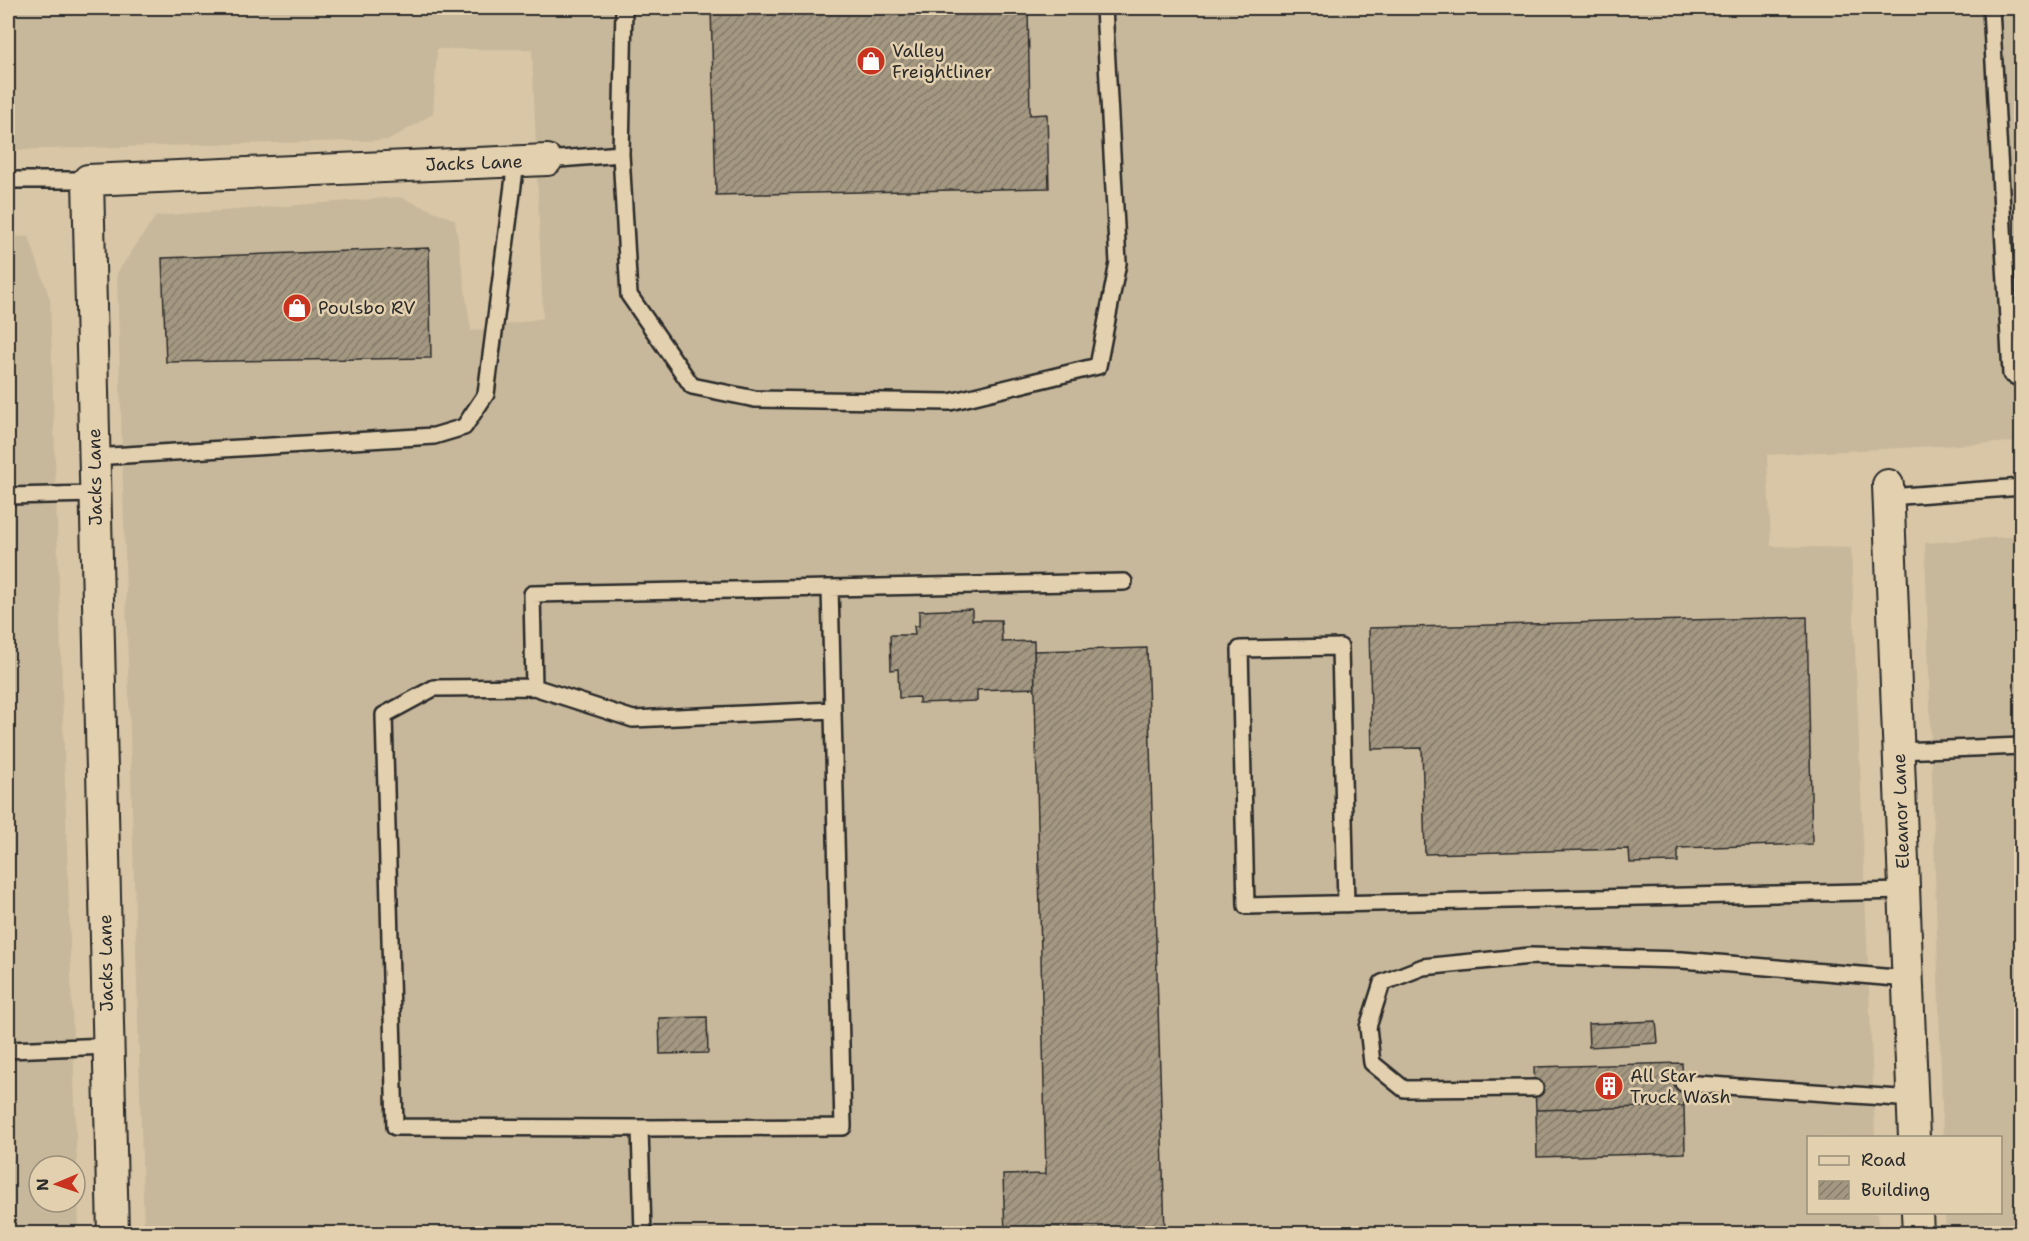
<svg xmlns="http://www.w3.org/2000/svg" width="2029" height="1241" viewBox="0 0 2029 1241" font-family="'Shantell Sans',sans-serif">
<defs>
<pattern id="building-hatch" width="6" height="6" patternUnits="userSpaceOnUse" patternTransform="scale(1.5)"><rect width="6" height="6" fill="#a49882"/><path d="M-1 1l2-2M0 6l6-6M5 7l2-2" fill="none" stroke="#867c6b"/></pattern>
</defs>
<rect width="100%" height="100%" fill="#d8c6a6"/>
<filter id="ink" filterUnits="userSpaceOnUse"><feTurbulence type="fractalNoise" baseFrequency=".0167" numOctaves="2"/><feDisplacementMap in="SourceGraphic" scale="12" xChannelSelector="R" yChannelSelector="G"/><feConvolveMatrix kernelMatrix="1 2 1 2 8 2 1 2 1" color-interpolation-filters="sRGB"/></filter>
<g filter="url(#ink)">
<path fill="#c8b89b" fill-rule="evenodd" d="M 8,8 L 2021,8 L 2021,1233 L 1946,1233 L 1945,1213 L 2000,1212 L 2000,1138 L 1943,1137 L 1925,543 L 2017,536 L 2014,442 L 1767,455 L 1771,546 L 1851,548 L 1875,1137 L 1808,1138 L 1808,1212 L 1878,1213 L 1879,1233 L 144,1233 L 117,273 L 156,216 L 400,197 L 455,220 L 471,331 L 543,318 L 532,49 L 437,49 L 433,114 L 389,140 L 8,150 Z
M 8,236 L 29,237 L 50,299 L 79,1233 L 8,1233 ZM 39,1166 L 75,1166 L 75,1202 L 39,1202 Z"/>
<path fill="url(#building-hatch)" stroke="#2b2b2b" stroke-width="1.5" d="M 711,8 L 1028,8 L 1030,115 L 1047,114 L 1049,188 L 716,195 Z
M 429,248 L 431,358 L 166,362 L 162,258 Z
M 972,609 L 972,620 L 1001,620 L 1002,642 L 1034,641 L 1035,688 L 977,690 L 977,701 L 919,703 L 919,697 L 899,698 L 898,669 L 891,670 L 890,635 L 915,635 L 914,626 L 919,626 L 919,611 Z
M 1807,617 L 1812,844 L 1678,848 L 1678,862 L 1630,863 L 1629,849 L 1425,854 L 1422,748 L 1372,749 L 1369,628 Z
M 1147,648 L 1165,1234 L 1005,1234 L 1003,1175 L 1046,1174 L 1034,651 Z
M 707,1017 L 708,1053 L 660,1054 L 659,1018 Z
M 1656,1021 L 1658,1043 L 1589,1047 L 1588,1024 Z
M 1682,1063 L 1684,1106 L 1536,1110 L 1534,1067 Z
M 1684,1106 L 1685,1153 L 1537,1157 L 1536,1110 Z"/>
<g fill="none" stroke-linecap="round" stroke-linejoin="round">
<g stroke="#2b2b2b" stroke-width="20">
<path id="service" d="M 624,8 L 621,154 L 629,295 L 692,386 L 755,399 L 950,402 L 1098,366 L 1118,263 L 1104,8
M 1991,8 L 2011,374 L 2022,380
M 547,160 L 621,154
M 8,180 L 88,180
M 94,457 L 434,436 L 464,427 L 486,394 L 516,162
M 8,496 L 95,494
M 1889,497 L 2022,487
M 534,687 L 633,719 L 833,710
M 1899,751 L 2022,746
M 1346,904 L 1340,647 L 1240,649 L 1246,906 L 1904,891
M 8,1050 L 108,1046
M 1683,1083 L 1913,1099
M 1535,1088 L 1404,1089 L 1372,1063 L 1368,1027 L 1382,983 L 1423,967 L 1530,956 L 1682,960 L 1908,979
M 640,1128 L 843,1127 L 830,588
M 643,1234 L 640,1128 L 395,1127 L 384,715 L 434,688 L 534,687 L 532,594 L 1124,582"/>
</g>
<g stroke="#2b2b2b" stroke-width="34">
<path id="minor" d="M 1888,485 L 1914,1138
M 1917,1212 L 1918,1234
M 113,1234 L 88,180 L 547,160"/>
</g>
<use href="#service" stroke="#e3d0ae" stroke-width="15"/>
<use href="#minor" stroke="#e3d0ae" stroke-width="30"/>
</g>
</g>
<defs>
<g id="shop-disc" transform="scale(1.5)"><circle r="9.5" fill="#c8321e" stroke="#e3d0ae"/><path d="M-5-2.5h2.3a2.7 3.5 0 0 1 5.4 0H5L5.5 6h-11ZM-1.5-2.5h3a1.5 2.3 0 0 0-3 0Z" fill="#fff"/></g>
<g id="building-disc" transform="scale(1.5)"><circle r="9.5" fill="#c8321e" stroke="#e3d0ae"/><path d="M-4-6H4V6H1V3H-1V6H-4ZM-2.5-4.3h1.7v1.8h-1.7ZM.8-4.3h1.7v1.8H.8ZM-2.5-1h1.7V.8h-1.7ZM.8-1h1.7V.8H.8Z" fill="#fff"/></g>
</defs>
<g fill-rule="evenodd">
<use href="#shop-disc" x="871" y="61"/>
<use href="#shop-disc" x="297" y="308"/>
<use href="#building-disc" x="1609" y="1086"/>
</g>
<g text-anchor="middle" stroke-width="5" stroke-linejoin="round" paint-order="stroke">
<g font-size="18" fill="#2b2b2b" stroke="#e3d0ae" text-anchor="start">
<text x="892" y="57">Valley<tspan x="892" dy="21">Freightliner</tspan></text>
<text x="318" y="314">Poulsbo RV</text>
<text x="1630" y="1082">All Star<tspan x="1630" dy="21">Truck Wash</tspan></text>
</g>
<g font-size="18" fill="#2b2b2b" stroke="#e3d0ae">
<text transform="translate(474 163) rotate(-2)" y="6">Jacks Lane</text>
<text transform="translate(95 477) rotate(-91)" y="6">Jacks Lane</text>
<text transform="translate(1901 811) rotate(-92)" y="6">Eleanor Lane</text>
<text transform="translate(106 963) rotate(-91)" y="6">Jacks Lane</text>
</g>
</g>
<rect width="2029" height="1241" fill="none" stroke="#e3d0ae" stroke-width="30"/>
<rect x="15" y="15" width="1999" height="1211" fill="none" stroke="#2b2b2b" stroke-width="2" filter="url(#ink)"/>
<rect x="1807" y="1136" width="195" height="78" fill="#e3d0ae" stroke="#998e7a" stroke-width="1.5"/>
<rect x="1819" y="1156" width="30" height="9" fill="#e3d0ae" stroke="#998e7a" stroke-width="1.5"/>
<text x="1861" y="1166" font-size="18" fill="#2b2b2b">Road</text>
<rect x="1819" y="1181" width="30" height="18" fill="url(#building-hatch)" stroke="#998e7a" stroke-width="1.5"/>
<text x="1861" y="1196" font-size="18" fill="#2b2b2b">Building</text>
<g transform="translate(57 1184) rotate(268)"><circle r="28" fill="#e3d0ae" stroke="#998e7a" stroke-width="1.5"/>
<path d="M0-4.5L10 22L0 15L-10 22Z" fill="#c8321e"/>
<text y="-9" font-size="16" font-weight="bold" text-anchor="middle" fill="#2b2b2b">N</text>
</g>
</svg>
